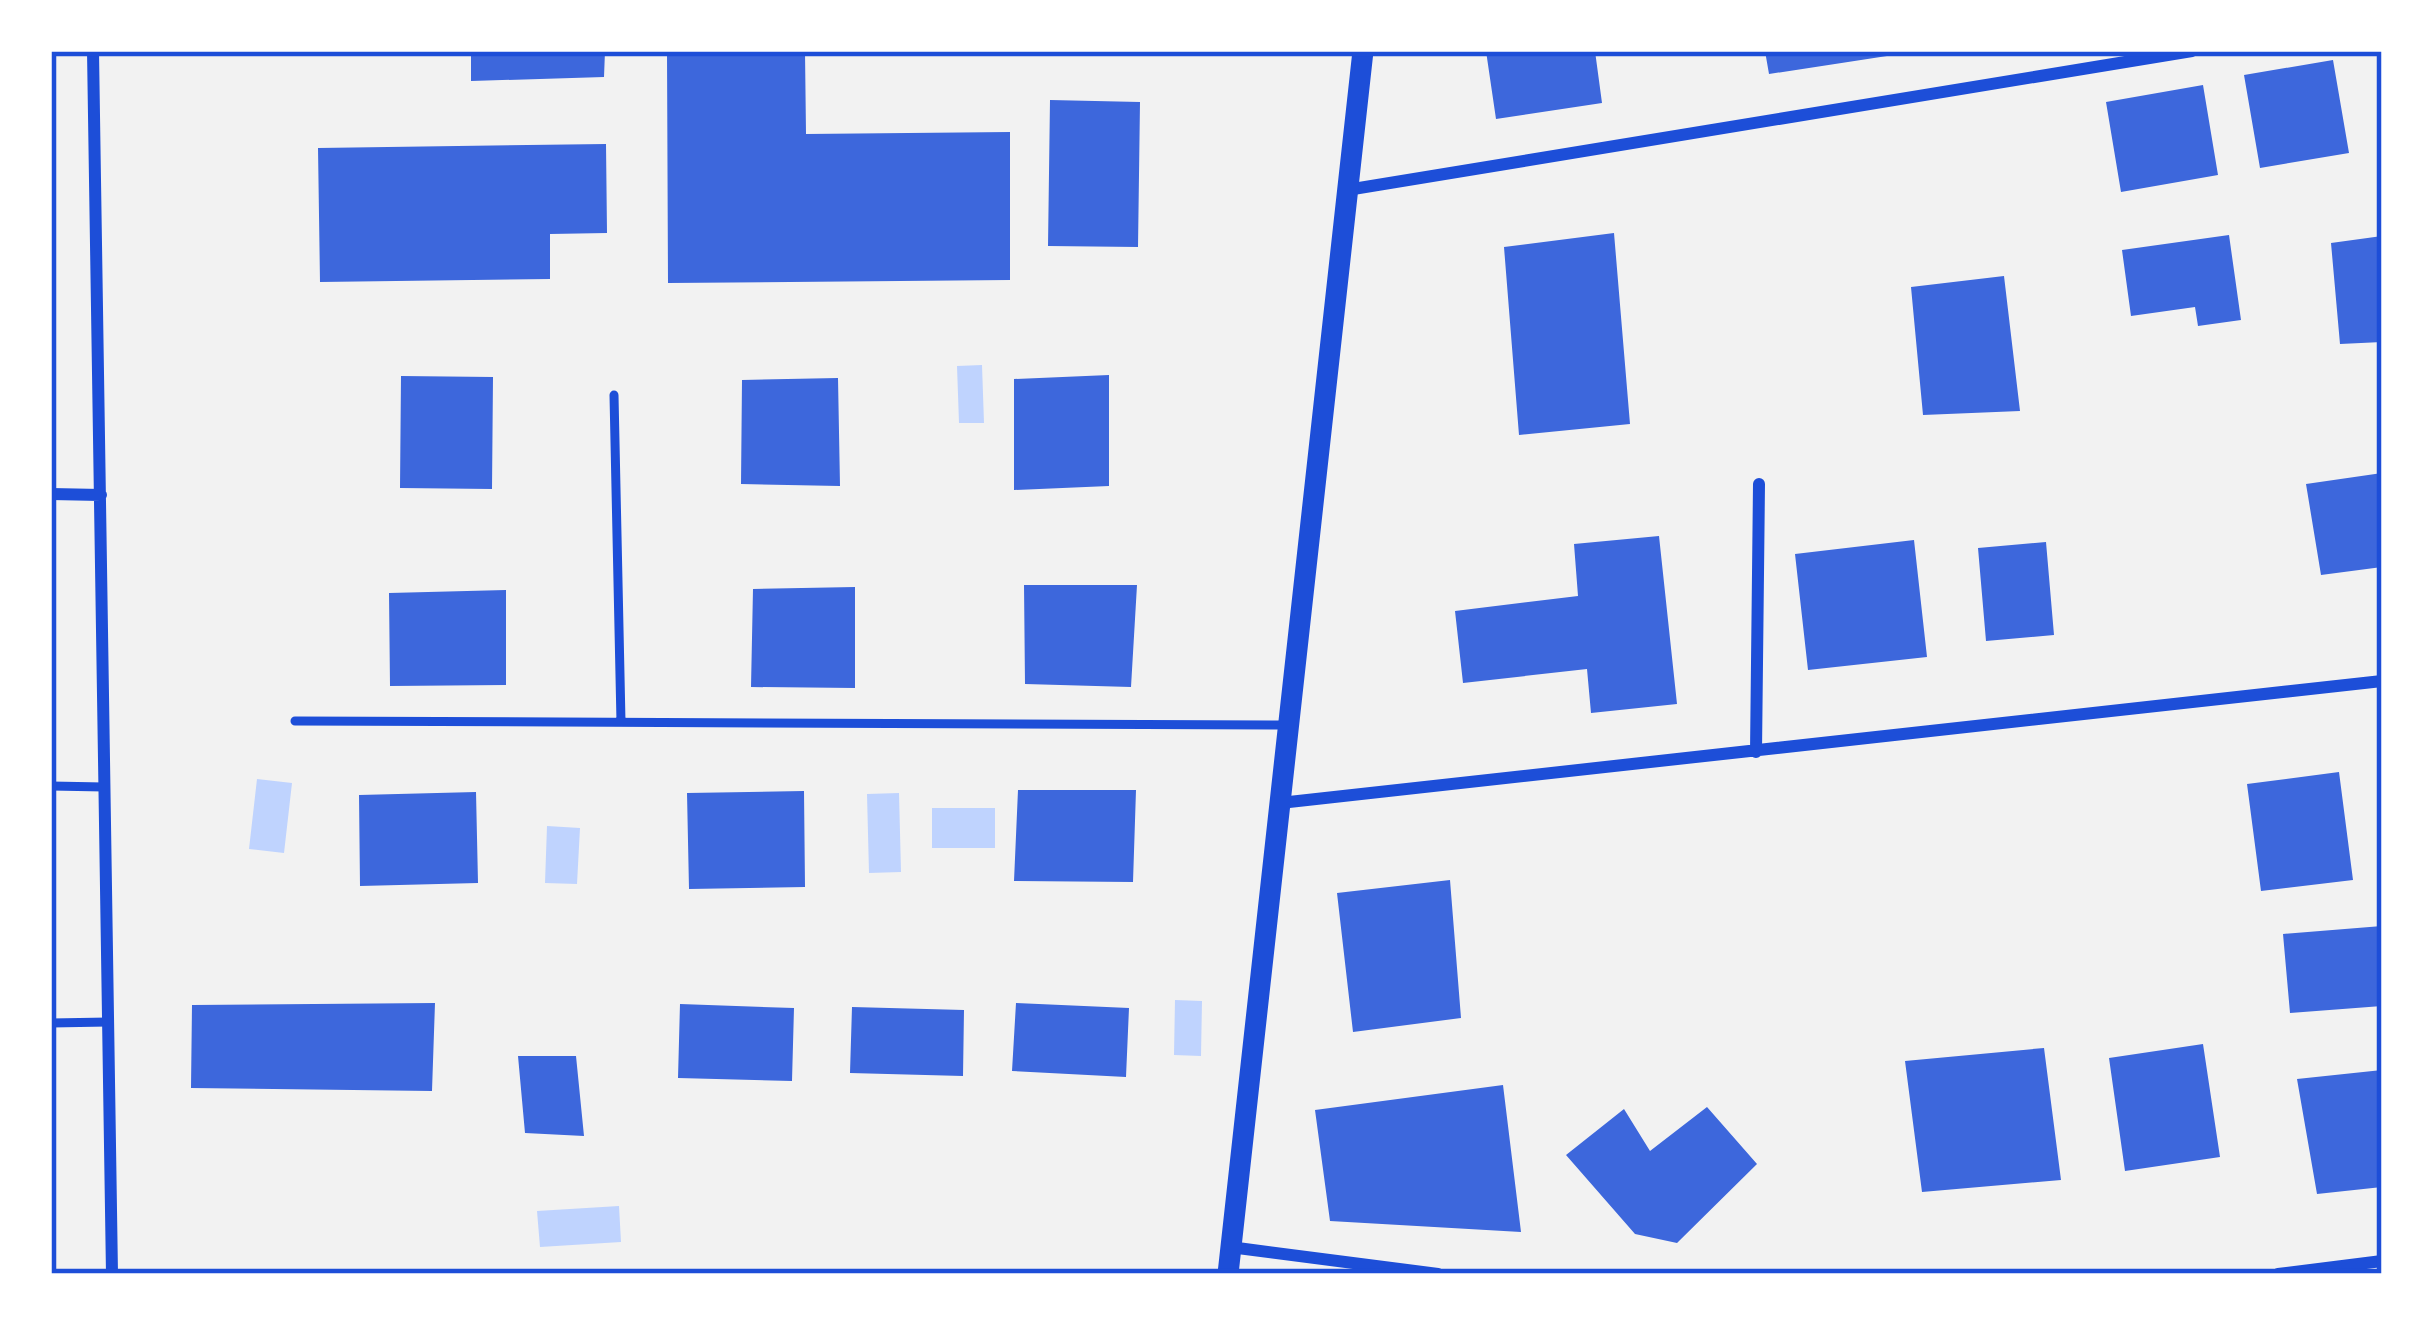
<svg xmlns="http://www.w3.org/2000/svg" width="2433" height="1325" viewBox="0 0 2433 1325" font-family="'Fira Sans',sans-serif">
<rect width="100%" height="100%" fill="#f2f2f2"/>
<path fill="#bfd3fe" d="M 982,365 L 984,423 L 959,423 L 957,366 Z
M 257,779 L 292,783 L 284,853 L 249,849 Z
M 899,793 L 901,872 L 869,873 L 867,794 Z
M 932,808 L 995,808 L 995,848 L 932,848 Z
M 547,826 L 580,828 L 577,884 L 545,883 Z
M 1175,1000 L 1202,1001 L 1201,1056 L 1174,1055 Z
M 619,1206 L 621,1242 L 540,1247 L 537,1211 Z"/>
<path fill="#3d67dc" d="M 471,51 L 605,51 L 604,77 L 471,81 Z
M 1486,51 L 1595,51 L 1602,103 L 1496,119 Z
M 1765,51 L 1900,51 L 1900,54 L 1769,74 Z
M 805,52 L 806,134 L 1010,132 L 1010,280 L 668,283 L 667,53 Z
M 2333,60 L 2349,153 L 2260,168 L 2244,75 Z
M 2203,85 L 2218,175 L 2121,192 L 2106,102 Z
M 1050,100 L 1140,102 L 1138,247 L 1048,246 Z
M 606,144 L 607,233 L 550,234 L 550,279 L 320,282 L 318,148 Z
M 1614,233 L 1630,424 L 1519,435 L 1504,247 Z
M 2229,235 L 2241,320 L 2198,326 L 2195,307 L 2131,316 L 2122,250 Z
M 2382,236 L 2382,342 L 2340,344 L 2331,243 Z
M 2004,276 L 2020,411 L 1923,415 L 1911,287 Z
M 1109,375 L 1109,486 L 1014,490 L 1014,379 Z
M 401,376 L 493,377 L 492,489 L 400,488 Z
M 838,378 L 840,486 L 741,484 L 742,380 Z
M 2382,473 L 2382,567 L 2321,575 L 2306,484 Z
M 1659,536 L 1677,704 L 1591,713 L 1587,669 L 1463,683 L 1455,611 L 1578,596 L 1574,544 Z
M 1914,540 L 1927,657 L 1808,670 L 1795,554 Z
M 2046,542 L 2054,635 L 1986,641 L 1978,548 Z
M 1024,585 L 1137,585 L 1131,687 L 1025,684 Z
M 855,587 L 855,688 L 751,687 L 753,589 Z
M 506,590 L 506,685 L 390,686 L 389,593 Z
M 2339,772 L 2353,880 L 2261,891 L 2247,784 Z
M 1018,790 L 1136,790 L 1133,882 L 1014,881 Z
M 804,791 L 805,887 L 689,889 L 687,793 Z
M 476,792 L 478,883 L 360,886 L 359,795 Z
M 1450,880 L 1461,1018 L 1353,1032 L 1337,893 Z
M 2382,926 L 2382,1006 L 2290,1013 L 2283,934 Z
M 435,1003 L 432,1091 L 191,1088 L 192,1005 Z
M 1016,1003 L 1129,1008 L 1126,1077 L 1012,1071 Z
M 680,1004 L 794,1008 L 792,1081 L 678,1078 Z
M 852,1007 L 964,1010 L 963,1076 L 850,1073 Z
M 2203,1044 L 2220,1157 L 2125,1171 L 2109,1058 Z
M 2044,1048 L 2061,1180 L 1922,1192 L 1905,1061 Z
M 518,1056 L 576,1056 L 584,1136 L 525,1133 Z
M 2382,1070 L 2382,1187 L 2317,1194 L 2297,1079 Z
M 1503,1085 L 1521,1232 L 1330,1221 L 1315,1110 Z
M 1707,1107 L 1757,1164 L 1677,1243 L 1635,1234 L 1566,1155 L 1624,1109 L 1650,1151 Z"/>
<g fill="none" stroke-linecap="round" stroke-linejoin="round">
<path stroke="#1d4ed8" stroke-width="9" d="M 614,395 L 621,722
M 295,721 L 1285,725
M 51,786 L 104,787
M 51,1023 L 108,1022"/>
<path stroke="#1d4ed8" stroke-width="12" d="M 93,51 L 112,1274
M 1347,190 L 2192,51
M 51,494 L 101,495
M 1756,752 L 1759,484
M 1280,803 L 2382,681
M 1230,1247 L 1438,1274
M 2278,1274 L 2382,1261"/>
<path stroke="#1d4ed8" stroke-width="21" d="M 1228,1274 L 1363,51"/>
</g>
<rect width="2433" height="1325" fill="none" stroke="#ffffff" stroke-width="108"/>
<rect x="54" y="54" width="2325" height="1217" fill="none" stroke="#1d4ed8" stroke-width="4.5"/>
</svg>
